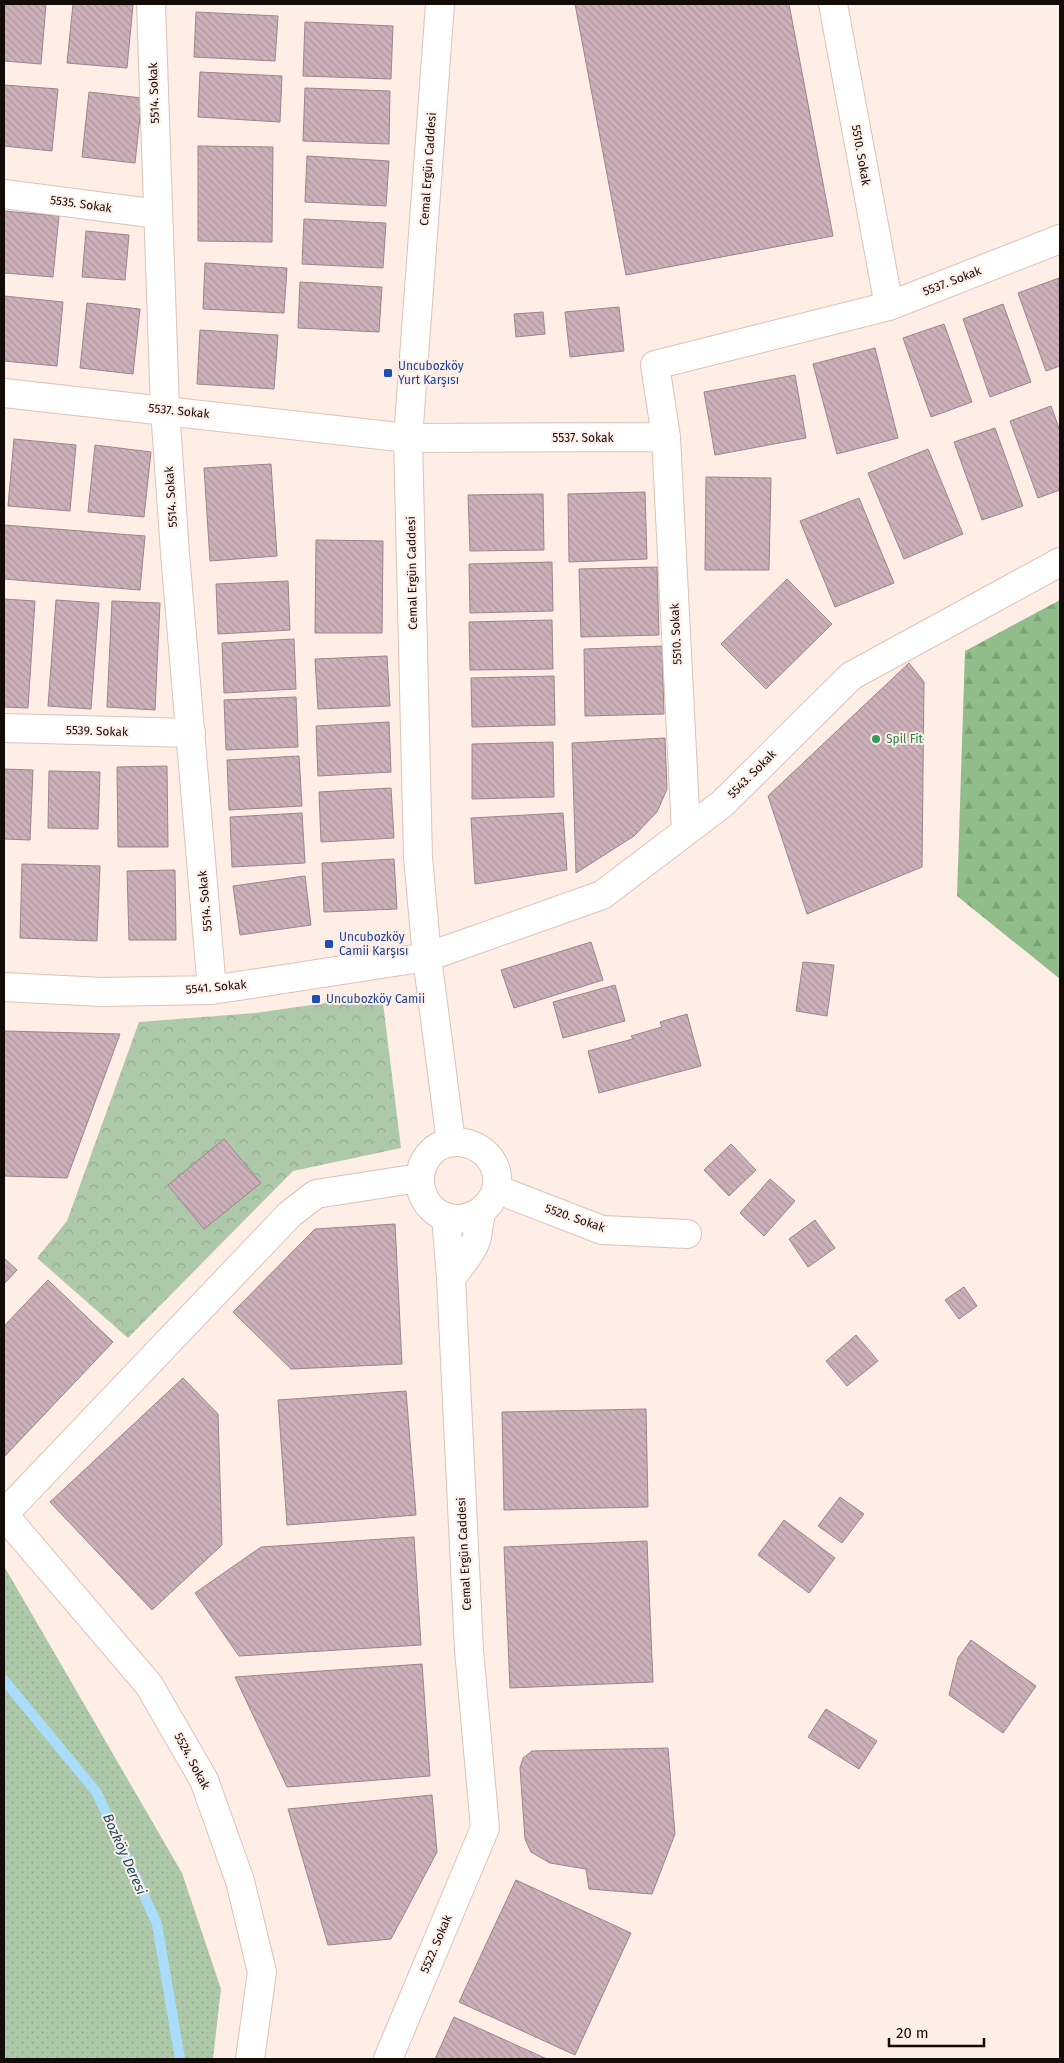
<svg xmlns="http://www.w3.org/2000/svg" width="1064" height="2063" viewBox="0 0 1064 2063" font-family="'Fira Sans',sans-serif">
<defs>
<pattern id="grass-dots" width="8" height="8" patternUnits="userSpaceOnUse" patternTransform="scale(1.25)"><rect width="8" height="8" fill="#aec9aa"/><path d="M2 2h.1M6 6h.1" fill="none" stroke="#95ab91" stroke-width="1.8" stroke-linecap="round"/></pattern>
<pattern id="forest-firs" width="22" height="20" patternUnits="userSpaceOnUse" patternTransform="scale(1.25)"><rect width="22" height="20" fill="#91bd8b"/><path d="M5 1l3.5 6h-7zM16 11l3.5 6h-7z" fill="#7ca176"/></pattern>
<pattern id="park-crowns" width="20" height="18" patternUnits="userSpaceOnUse" patternTransform="scale(1.25)"><rect width="20" height="18" fill="#aec9aa"/><path d="M2 6a3 3 0 1 1 6 0M12 15a3 3 0 1 1 6 0" fill="none" stroke="#95ab91"/></pattern>
<pattern id="building-back-hatch" width="6" height="6" patternUnits="userSpaceOnUse" patternTransform="scale(1.25)"><rect width="6" height="6" fill="#ccb0ba"/><path d="M-1 5l2 2M0 0l6 6M5-1l2 2" fill="none" stroke="#ae969e"/></pattern>
</defs>
<rect width="100%" height="100%" fill="#feeee6"/>
<path fill="url(#grass-dots)" d="M 4,1566 L 182,1873 L 221,1989 L 213,2059 L 4,2059 Z"/>
<path fill="url(#forest-firs)" d="M 1060,600 L 1060,979 L 957,896 L 965,651 Z"/>
<path fill="url(#park-crowns)" d="M 382,995 L 401,1148 L 293,1171 L 128,1338 L 37,1258 L 67,1221 L 139,1022 L 255,1013 Z"/>
<g fill="none" stroke-linecap="round" stroke-linejoin="round">
<path stroke="#aaddfc" stroke-width="10" d="M 4,1680 L 97,1793 L 157,1924 L 180,2059"/>
</g>
<path fill="url(#building-back-hatch)" stroke="#9d848d" d="M 4,4 L 46,4 L 41,64 L 4,61 Z
M 73,4 L 133,5 L 127,68 L 67,63 Z
M 575,4 L 789,4 L 833,236 L 626,275 Z
M 196,12 L 278,16 L 275,61 L 194,57 Z
M 305,22 L 393,26 L 391,79 L 303,76 Z
M 200,72 L 282,76 L 280,122 L 198,117 Z
M 4,85 L 58,89 L 52,151 L 4,146 Z
M 305,88 L 390,91 L 389,144 L 303,141 Z
M 89,92 L 142,98 L 135,163 L 82,157 Z
M 198,146 L 273,147 L 272,242 L 198,241 Z
M 307,156 L 389,161 L 386,206 L 305,202 Z
M 4,211 L 59,216 L 53,277 L 4,273 Z
M 304,219 L 386,223 L 383,268 L 302,264 Z
M 86,231 L 129,235 L 125,280 L 82,277 Z
M 205,263 L 287,268 L 284,313 L 203,309 Z
M 1059,278 L 1060,366 L 1046,371 L 1018,293 Z
M 300,282 L 382,287 L 379,332 L 298,328 Z
M 4,296 L 63,302 L 57,366 L 4,361 Z
M 87,303 L 140,309 L 133,374 L 80,368 Z
M 1003,304 L 1031,382 L 990,397 L 963,319 Z
M 619,307 L 624,351 L 570,357 L 565,312 Z
M 543,312 L 545,334 L 516,337 L 514,314 Z
M 944,324 L 972,402 L 931,417 L 903,338 Z
M 200,330 L 278,335 L 274,389 L 197,384 Z
M 875,348 L 898,438 L 837,454 L 813,364 Z
M 795,375 L 806,438 L 715,455 L 704,392 Z
M 1051,406 L 1060,431 L 1060,490 L 1038,498 L 1010,421 Z
M 995,428 L 1023,506 L 982,520 L 954,442 Z
M 14,439 L 76,445 L 70,511 L 8,506 Z
M 95,445 L 151,452 L 144,517 L 88,512 Z
M 928,449 L 963,534 L 904,559 L 868,473 Z
M 271,464 L 277,556 L 210,561 L 204,468 Z
M 706,477 L 771,478 L 769,570 L 705,570 Z
M 645,492 L 647,559 L 569,562 L 568,494 Z
M 543,494 L 544,550 L 470,551 L 468,495 Z
M 859,498 L 894,583 L 835,607 L 800,521 Z
M 4,525 L 145,536 L 140,590 L 4,579 Z
M 316,540 L 383,541 L 382,633 L 315,633 Z
M 552,562 L 553,611 L 470,613 L 469,564 Z
M 657,567 L 659,635 L 581,637 L 579,569 Z
M 787,579 L 832,624 L 766,689 L 721,644 Z
M 288,581 L 290,630 L 218,634 L 216,584 Z
M 4,599 L 35,601 L 28,708 L 4,707 Z
M 56,600 L 99,603 L 91,709 L 48,706 Z
M 112,601 L 160,603 L 155,710 L 107,707 Z
M 552,620 L 553,669 L 470,670 L 469,622 Z
M 294,639 L 296,689 L 224,693 L 222,643 Z
M 662,646 L 664,714 L 585,716 L 584,649 Z
M 387,656 L 390,706 L 318,709 L 315,659 Z
M 909,663 L 924,682 L 922,867 L 807,914 L 768,796 Z
M 554,676 L 555,725 L 472,727 L 471,678 Z
M 296,697 L 298,747 L 226,750 L 224,700 Z
M 389,722 L 391,772 L 318,776 L 316,726 Z
M 665,738 L 667,789 L 657,812 L 634,836 L 576,873 L 572,743 Z
M 553,742 L 554,797 L 472,799 L 472,744 Z
M 299,756 L 302,806 L 229,810 L 227,760 Z
M 167,766 L 168,847 L 118,847 L 117,767 Z
M 4,769 L 33,770 L 30,840 L 4,839 Z
M 49,771 L 100,772 L 98,829 L 48,828 Z
M 391,788 L 394,838 L 321,842 L 319,792 Z
M 302,813 L 305,863 L 232,867 L 230,817 Z
M 563,813 L 567,870 L 475,884 L 471,818 Z
M 394,859 L 397,909 L 324,912 L 322,863 Z
M 22,864 L 100,866 L 97,941 L 20,938 Z
M 175,870 L 176,940 L 129,940 L 127,871 Z
M 305,876 L 311,925 L 240,935 L 233,886 Z
M 591,942 L 603,980 L 514,1008 L 501,970 Z
M 803,962 L 834,965 L 827,1016 L 796,1011 Z
M 615,985 L 625,1021 L 563,1038 L 553,1002 Z
M 687,1014 L 701,1066 L 599,1093 L 588,1051 L 633,1039 L 631,1036 L 662,1027 L 660,1022 Z
M 4,1031 L 120,1034 L 67,1178 L 4,1176 Z
M 224,1139 L 261,1183 L 204,1229 L 168,1185 Z
M 731,1144 L 756,1170 L 729,1196 L 704,1170 Z
M 770,1179 L 795,1201 L 764,1236 L 740,1213 Z
M 815,1220 L 835,1248 L 808,1267 L 789,1239 Z
M 395,1224 L 402,1364 L 291,1369 L 233,1312 L 315,1229 Z
M 4,1258 L 17,1270 L 4,1284 Z
M 48,1280 L 113,1342 L 4,1457 L 4,1326 Z
M 964,1287 L 977,1306 L 959,1319 L 945,1300 Z
M 856,1335 L 878,1361 L 847,1386 L 826,1361 Z
M 183,1378 L 218,1414 L 222,1545 L 152,1610 L 50,1502 Z
M 406,1391 L 416,1515 L 287,1525 L 278,1400 Z
M 646,1409 L 648,1507 L 504,1510 L 502,1412 Z
M 840,1497 L 864,1514 L 842,1543 L 818,1526 Z
M 784,1520 L 835,1558 L 809,1593 L 758,1555 Z
M 414,1537 L 421,1645 L 239,1656 L 195,1593 L 261,1547 Z
M 647,1541 L 653,1682 L 510,1688 L 504,1547 Z
M 971,1640 L 1036,1686 L 1003,1733 L 949,1695 L 958,1658 Z
M 422,1664 L 430,1776 L 287,1787 L 235,1677 Z
M 826,1709 L 877,1741 L 859,1769 L 808,1737 Z
M 668,1748 L 675,1834 L 652,1894 L 589,1889 L 586,1869 L 550,1863 L 531,1852 L 525,1839 L 520,1768 L 523,1758 L 532,1751 Z
M 432,1795 L 437,1852 L 391,1939 L 328,1945 L 288,1809 Z
M 516,1880 L 631,1933 L 575,2055 L 459,2002 Z
M 454,2017 L 547,2059 L 435,2059 Z"/>
<g fill="none" stroke-linecap="round" stroke-linejoin="round">
<g stroke="#dcc3b5" stroke-width="30">
<path id="minor" d="M 151,4 L 165,409 L 175,553 L 212,990
M 440,4 L 408,438 L 418,857 L 427,957 L 451,1142
M 833,4 L 889,306
M 4,194 L 158,214
M 4,393 L 408,438 L 666,437 L 655,365 L 889,306 L 1060,239
M 666,437 L 686,831
M 4,728 L 191,733
M 4,987 L 102,992 L 212,990 L 427,957 L 602,895 L 722,804 L 851,676 L 1060,562
M 496,1189 L 602,1230 L 687,1234
M 451,1278 C 459,1267 472,1253 476,1240 C 479,1231 478,1219 483,1210 C 484,1207 488,1205 490,1202 C 495,1195 498,1185 497,1177 C 494,1144 448,1129 428,1156 C 409,1181 425,1218 458,1219 C 467,1219 475,1215 483,1210
M 4,1514 L 290,1214 L 316,1194 L 419,1178
M 4,1515 L 149,1685 L 204,1780 L 240,1881 L 262,1972 L 250,2059
M 388,2059 L 485,1828 L 469,1650 L 451,1278 L 446,1217"/>
</g>
<use href="#minor" stroke="#fff" stroke-width="28"/>
</g>
<g fill="#1a4fb4" stroke="#feeee6" stroke-width="2">
<rect x="383" y="368" width="10" height="10" rx="2.5"/>
<rect x="324" y="939" width="10" height="10" rx="2.5"/>
<rect x="311" y="994" width="10" height="10" rx="2.5"/>
</g>
<circle fill="#2e9e5b" stroke="#feeee6" stroke-width="2" cx="876" cy="739" r="5"/>
<g text-anchor="middle" stroke-width="4" stroke-linejoin="round" paint-order="stroke">
<g font-size="12" fill="#130b07" stroke="#feeee6">
<text transform="translate(154 93) rotate(-92)" y="4">5514. Sokak</text>
<text transform="translate(861 155) rotate(80)" y="4">5510. Sokak</text>
<text transform="translate(428 169) rotate(-86)" y="4">Cemal Ergün Caddesi</text>
<text transform="translate(81 204) rotate(8)" y="4">5535. Sokak</text>
<text transform="translate(952 281) rotate(-21)" y="4">5537. Sokak</text>
<text transform="translate(179 411) rotate(6)" y="4">5537. Sokak</text>
<text x="583" y="442">5537. Sokak</text>
<text transform="translate(171 497) rotate(-94)" y="4">5514. Sokak</text>
<text transform="translate(412 573) rotate(-91)" y="4">Cemal Ergün Caddesi</text>
<text transform="translate(676 634) rotate(-93)" y="4">5510. Sokak</text>
<text transform="translate(97 731) rotate(2)" y="4">5539. Sokak</text>
<text transform="translate(752 774) rotate(-45)" y="4">5543. Sokak</text>
<text transform="translate(205 901) rotate(-95)" y="4">5514. Sokak</text>
<text transform="translate(216 987) rotate(-5)" y="4">5541. Sokak</text>
<text transform="translate(575 1218) rotate(19)" y="4">5520. Sokak</text>
<text transform="translate(464 1554) rotate(-93)" y="4">Cemal Ergün Caddesi</text>
<text transform="translate(192 1761) rotate(62)" y="4">5524. Sokak</text>
<text transform="translate(436 1944) rotate(-67)" y="4">5522. Sokak</text>
</g>
<g font-size="12" fill="#164399" stroke="#feeee6" text-anchor="start">
<text x="398" y="370">Uncubozköy<tspan x="398" dy="14">Yurt Karşısı</tspan></text>
<text x="339" y="941">Uncubozköy<tspan x="339" dy="14">Camii Karşısı</tspan></text>
<text x="326" y="1003">Uncubozköy Camii</text>
</g>
<g font-size="12" fill="#27864d" stroke="#feeee6" text-anchor="start">
<text x="886" y="743">Spil Fit</text>
</g>
<g font-size="14" font-style="italic" fill="#1a4d67" stroke="#feeee6">
<text transform="translate(125 1854) rotate(66)" y="5">Bozköy Deresi</text>
</g>
</g>
<rect width="1064" height="2063" fill="none" stroke="#130b07" stroke-width="10"/>
<path d="M889 2038v8h95v-8" fill="none" stroke="#130b07" stroke-width="2.5"/>
<text x="896" y="2038" font-size="15" fill="#130b07" stroke="#feeee6" stroke-width="4" paint-order="stroke">20 m</text>
</svg>
